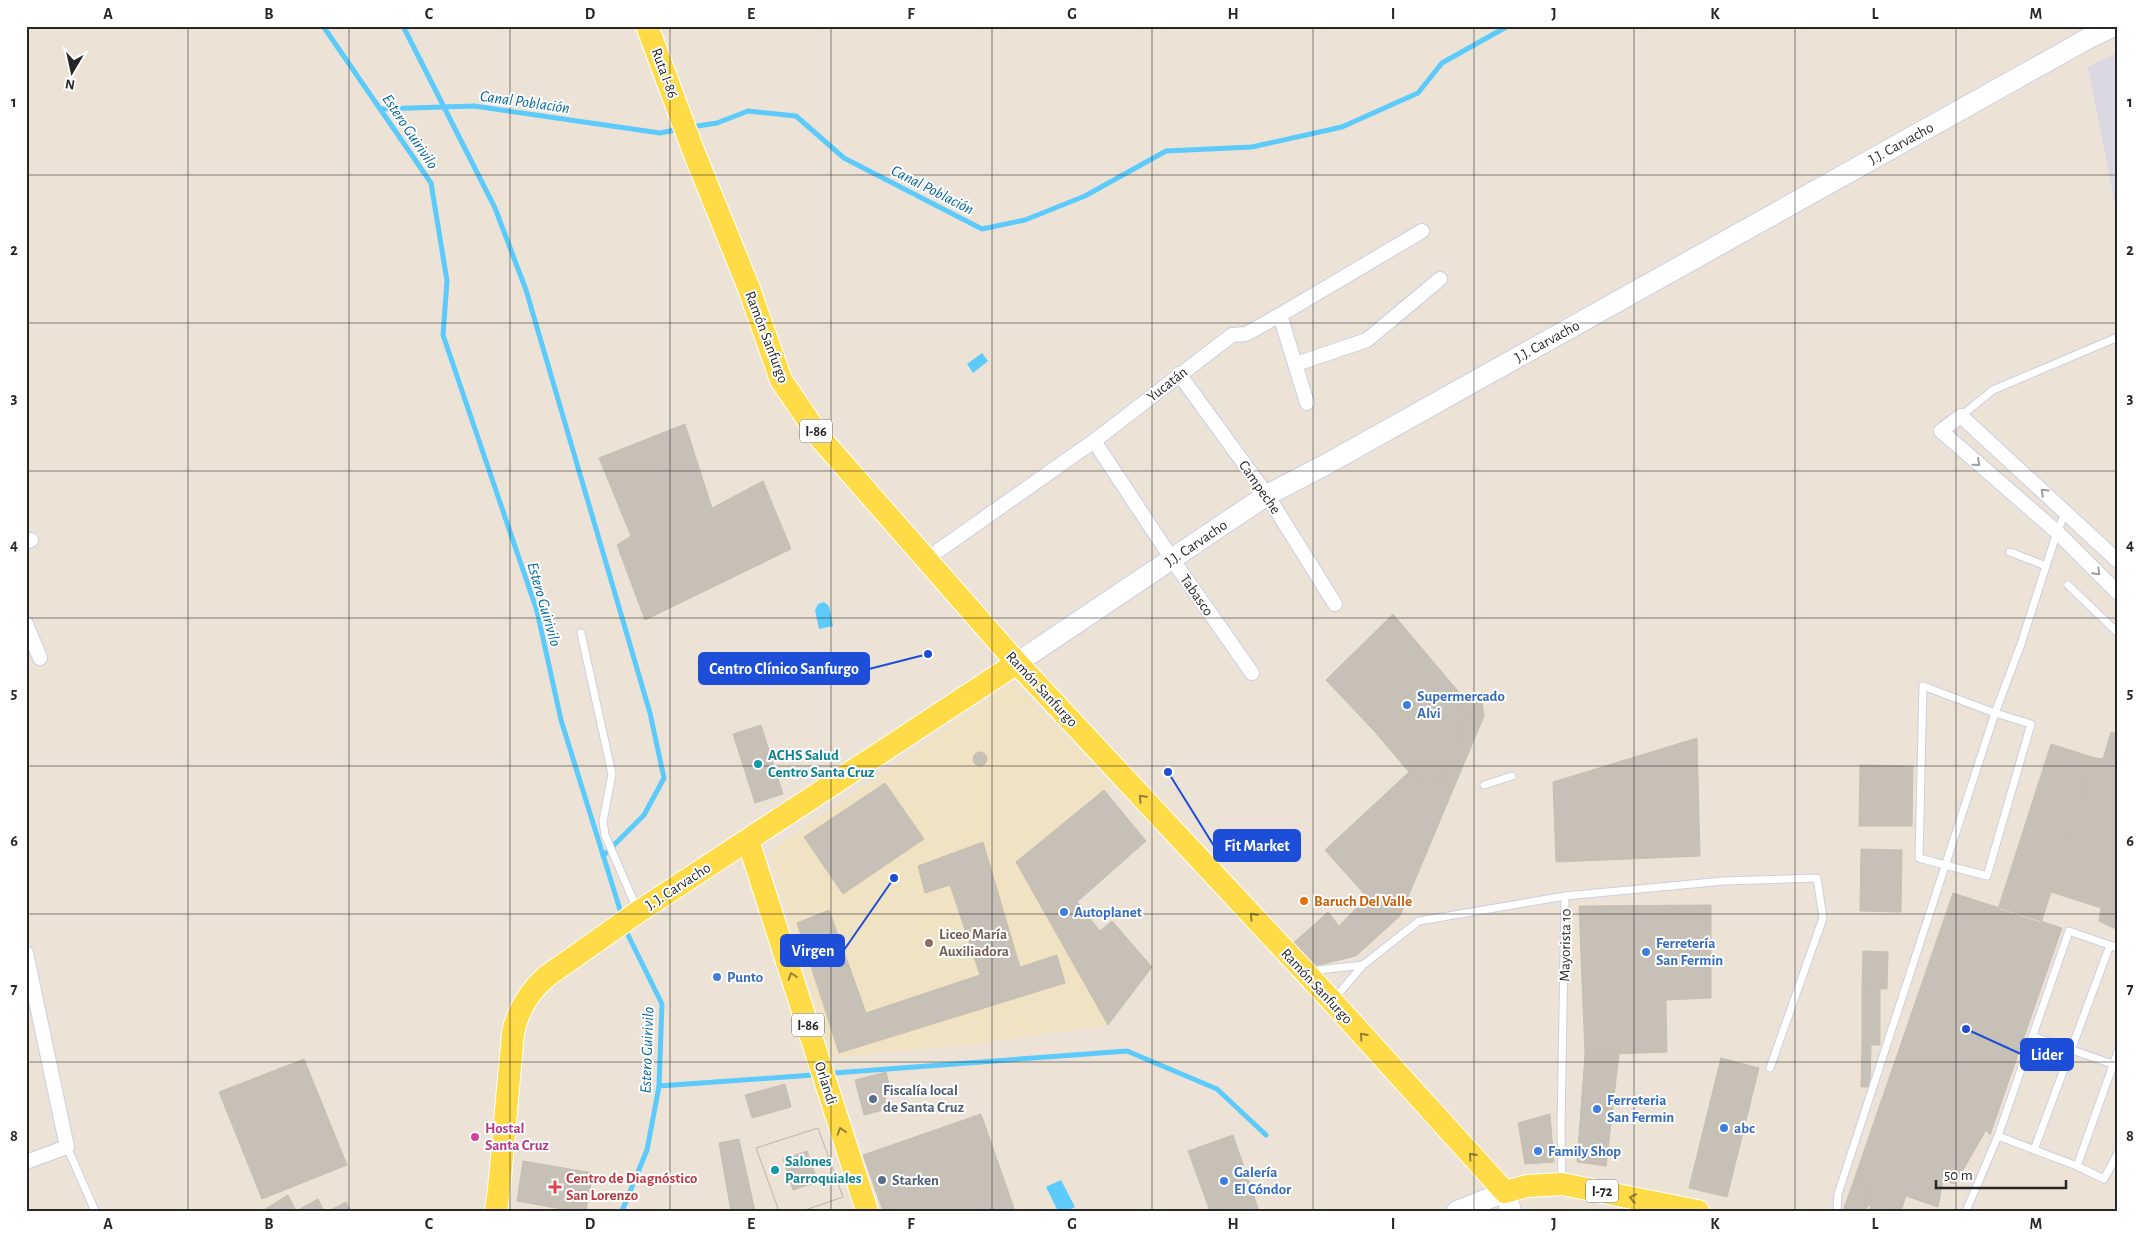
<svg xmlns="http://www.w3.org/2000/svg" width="2144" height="1237" viewBox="0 0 2144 1237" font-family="'Alegreya Sans',sans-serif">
<rect width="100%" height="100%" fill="#ece3d6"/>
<path fill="#dbd8e3" d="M 2118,52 L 2118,220 L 2088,67 Z"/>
<path fill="#f0e3c3" d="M 1013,681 L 1112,785 L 1017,862 L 1108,1025 L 969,1045 L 832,1058 L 769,852 Z"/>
<path fill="#5ccbfb" d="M 982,353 L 988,361 L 973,373 L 967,364 Z
M 824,602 L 829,606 L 833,626 L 819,629 L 815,610 L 818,604 Z
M 1061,1180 L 1075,1207 L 1066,1211 L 1058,1211 L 1046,1187 Z"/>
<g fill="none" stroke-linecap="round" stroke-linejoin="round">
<path stroke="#5ccbfb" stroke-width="5" d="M 323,26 L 431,183 L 447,281 L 443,335 L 537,611 L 561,720 L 622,916
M 403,26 L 495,208 L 526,290 L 650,713 L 664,778 L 644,815 L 603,856
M 380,109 L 474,106 L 660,133 L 680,129
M 691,127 L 717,123 L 748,111 L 796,116 L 844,158 L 982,229 L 1025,220 L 1085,196 L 1166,151 L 1252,147 L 1342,127 L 1418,93 L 1442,63 L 1508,26
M 834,1073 L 1127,1051 L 1217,1089 L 1266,1135
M 659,1086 L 813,1075
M 622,1211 L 647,1150 L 659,1086 L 662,1004 L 625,929"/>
</g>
<path fill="#c6c0b6" stroke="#c7bfb0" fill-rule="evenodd" d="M 685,424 L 712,508 L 763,481 L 791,549 L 645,620 L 617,545 L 631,536 L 599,458 Z
M 1393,614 L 1463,697 L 1463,714 L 1467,715 L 1440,782 L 1435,780 L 1434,784 L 1409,772 L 1375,732 L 1326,680 Z
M 1481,695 L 1484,716 L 1400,916 L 1356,956 L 1310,967 L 1290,946 L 1328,912 L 1339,926 L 1367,897 L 1325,850 L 1409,772 L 1434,784 L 1435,780 L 1440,782 L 1467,715 L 1463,714 L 1463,697 Z
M 761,725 L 783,794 L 755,803 L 733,734 Z
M 2111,732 L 2118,734 L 2118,930 L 2099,921 L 2101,908 L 2051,892 L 2095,758 L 2103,759 Z
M 1697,738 L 1700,856 L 1556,862 L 1553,782 Z
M 2051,744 L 2095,758 L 2041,923 L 1998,909 Z
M973 759a7 7 0 1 1 14 0a7 7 0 1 1-14 0Z
M 1860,765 L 1913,766 L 1912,826 L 1859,826 Z
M 885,783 L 924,839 L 843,894 L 804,837 Z
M 1104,790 L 1146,841 L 1077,902 L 1100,931 L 1112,921 L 1152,967 L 1108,1025 L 1016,862 Z
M 983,842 L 1020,967 L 1057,955 L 1065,983 L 839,1053 L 797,923 L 829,910 L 866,1013 L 980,975 L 950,885 L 925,893 L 918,866 Z
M 1861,849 L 1902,850 L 1901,912 L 1860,911 Z
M 1953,893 L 2062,928 L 1990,1135 L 1986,1130 L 1955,1184 L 1943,1181 L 1938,1207 L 1906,1196 L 1901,1211 L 1869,1211 L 1871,1206 L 1868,1205 L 1866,1211 L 1862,1211 L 1871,1186 L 1854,1180 Z
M 1711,905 L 1711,998 L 1666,1000 L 1667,1052 L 1585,1055 L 1579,906 Z
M 1863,951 L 1888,952 L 1887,989 L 1862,988 Z
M 1862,988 L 1880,989 L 1880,1045 L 1862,1045 Z
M 1862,1045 L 1871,1045 L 1870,1087 L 1861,1087 Z
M 1619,1054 L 1606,1166 L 1577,1162 L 1585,1055 Z
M 1721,1058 L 1759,1068 L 1727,1197 L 1689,1188 Z
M 304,1059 L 347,1165 L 262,1199 L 219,1092 Z
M 886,1072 L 890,1088 L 883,1090 L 888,1109 L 864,1115 L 855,1080 Z
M 785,1084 L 791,1107 L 752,1118 L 745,1095 Z
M 981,1114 L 1015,1211 L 883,1211 L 863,1155 Z
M 1550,1114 L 1554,1162 L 1525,1164 L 1518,1123 Z
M 818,1128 L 843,1197 L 802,1211 L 779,1211 L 756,1148 ZM 807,1151 L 818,1182 L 793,1190 L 783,1159 Z
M 818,1128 L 843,1197 L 802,1211 L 779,1211 L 756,1148 Z
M 1233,1135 L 1259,1211 L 1210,1211 L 1188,1151 Z
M 739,1139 L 755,1211 L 731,1211 L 719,1143 Z
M 523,1161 L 593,1173 L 586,1211 L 572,1211 L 517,1201 Z
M 1854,1180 L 1871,1186 L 1862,1211 L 1843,1211 Z
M 288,1195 L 296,1211 L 318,1199 L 324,1211 L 262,1211 Z
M 346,1202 L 351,1211 L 329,1211 Z"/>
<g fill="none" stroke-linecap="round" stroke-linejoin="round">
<g stroke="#cbcfe2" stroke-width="9">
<path id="lane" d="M 1961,416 L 1993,390 L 2118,337
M 2010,552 L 2046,566
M 2068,585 L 2118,633
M 581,633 L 612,774 L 603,821 L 605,835 L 637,909
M 1923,686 L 1995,713 L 2031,724 L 1987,876 L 1919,858 Z
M 1484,785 L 1512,776
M 1565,896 L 1724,881 L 1817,878 L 1823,918 L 1770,1068
M 1309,971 L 1363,965 L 1419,921 L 1565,896 L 1561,1128 L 1562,1181
M 1334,999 L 1363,965
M 2032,1036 L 2118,1066
M 1998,1136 L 2077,1166 L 2118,1051
M 67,1147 L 95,1211
M 2034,1150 L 2110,945
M 2077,1166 L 2104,1179 L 2118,1153
M 1837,1211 L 1838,1194 L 1995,713 L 2021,644 L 2057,532 L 2065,513
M 1966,1211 L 1998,1136 L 2069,931 L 2118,948"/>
</g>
<g stroke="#cbcfe2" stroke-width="16">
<path id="street" d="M 1280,315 L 1307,403
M 1296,364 L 1367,340 L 1440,279
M 1179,374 L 1267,495 L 1335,604
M 1094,441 L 1172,559 L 1252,673
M 26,542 L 31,540
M 925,560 L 1094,441 L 1232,335 L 1246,334 L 1280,315 L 1422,231
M 2118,561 L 1961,416 L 1941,431 L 2057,532 L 2118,593
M 26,624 L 40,658
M 26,953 L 67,1147 L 26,1162"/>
</g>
<g stroke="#cbcfe2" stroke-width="22">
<path id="secondary" d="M 1017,663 L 1267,495 L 1325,465 L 2089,38 L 2114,26
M 1457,1211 L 1505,1192 L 1511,1211"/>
</g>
<g stroke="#fff" stroke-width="24">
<path id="primary" d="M 647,26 L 693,150 L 748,286 L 781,380 L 821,439 L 1017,663 L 1332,1001 L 1505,1192 L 1527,1186 L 1562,1184 L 1698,1211
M 748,840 L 867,1211
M 496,1211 L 499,1189 L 513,1033 C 518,1009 529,992 547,976 L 638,912 L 1017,663"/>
</g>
<use href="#lane" stroke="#fff" stroke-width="7"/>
<use href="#street" stroke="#fff" stroke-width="14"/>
<use href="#secondary" stroke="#fff" stroke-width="20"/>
<use href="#primary" stroke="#ffdb48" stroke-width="22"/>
</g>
<defs><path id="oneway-chevron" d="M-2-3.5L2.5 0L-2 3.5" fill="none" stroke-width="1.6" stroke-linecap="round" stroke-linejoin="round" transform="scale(1.25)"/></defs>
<g stroke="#9e9e9e">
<use href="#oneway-chevron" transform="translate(1977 463) rotate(41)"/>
<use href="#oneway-chevron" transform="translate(2044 492) rotate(-137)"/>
<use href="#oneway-chevron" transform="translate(2097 572) rotate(45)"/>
</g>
<g stroke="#938138">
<use href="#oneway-chevron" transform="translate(1142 798) rotate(-133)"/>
<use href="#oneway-chevron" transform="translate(1253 916) rotate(-133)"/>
<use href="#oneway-chevron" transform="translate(792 976) rotate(-108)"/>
<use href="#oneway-chevron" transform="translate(1363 1036) rotate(-132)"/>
<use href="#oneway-chevron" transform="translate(841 1131) rotate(-108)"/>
<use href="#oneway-chevron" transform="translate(1472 1156) rotate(-132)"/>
<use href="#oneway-chevron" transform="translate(1633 1198) rotate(-169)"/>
</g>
<path fill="none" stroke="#272727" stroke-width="1" stroke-opacity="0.55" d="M 188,26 L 188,1211M 349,26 L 349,1211M 510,26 L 510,1211M 670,26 L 670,1211M 831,26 L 831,1211M 992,26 L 992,1211M 1152,26 L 1152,1211M 1313,26 L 1313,1211M 1474,26 L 1474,1211M 1634,26 L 1634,1211M 1795,26 L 1795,1211M 1956,26 L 1956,1211M 26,175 L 2118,175M 26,323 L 2118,323M 26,471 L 2118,471M 26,618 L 2118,618M 26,766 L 2118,766M 26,914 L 2118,914M 26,1062 L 2118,1062"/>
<g fill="#3f7fe0" stroke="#fff" stroke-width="2">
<circle cx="1407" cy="705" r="5"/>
<circle cx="1064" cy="912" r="5"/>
<circle cx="1646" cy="952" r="5"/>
<circle cx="717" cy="977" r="5"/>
<circle cx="1597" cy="1109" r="5"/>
<circle cx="1724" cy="1128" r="5"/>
<circle cx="1538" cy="1151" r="5"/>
<circle cx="1224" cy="1181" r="5"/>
</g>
<g fill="#0f9aa8" stroke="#fff" stroke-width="2">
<circle cx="758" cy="764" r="5"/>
<circle cx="775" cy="1170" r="5"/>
</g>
<circle fill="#e8710a" stroke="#fff" stroke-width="2" cx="1304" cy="901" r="5"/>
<circle fill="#8d6e63" stroke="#fff" stroke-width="2" cx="929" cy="943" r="5"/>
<g fill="#5c6f8a" stroke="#fff" stroke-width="2">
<circle cx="873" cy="1099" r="5"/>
<circle cx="882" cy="1180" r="5"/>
</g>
<circle fill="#d1479c" stroke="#fff" stroke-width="2" cx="475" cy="1137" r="5"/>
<path fill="#e0444e" stroke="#fff" stroke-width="2" d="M552.5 1179.5h5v5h5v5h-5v5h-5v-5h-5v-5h5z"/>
<g text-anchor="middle" stroke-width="4" stroke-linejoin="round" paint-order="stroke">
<g fill="#fff" stroke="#686868" stroke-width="1">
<rect x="800" y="419.5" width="32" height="23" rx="4"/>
<rect x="792" y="1013.5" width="32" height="23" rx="4"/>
<rect x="1586" y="1179.5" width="32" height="23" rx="4"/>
</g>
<g font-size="14" font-weight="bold" fill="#272727">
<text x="816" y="436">I-86</text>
<text x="808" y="1030">I-86</text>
<text x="1602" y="1196">I-72</text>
</g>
<g font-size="15" fill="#272727" stroke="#fff">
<text transform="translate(665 73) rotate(70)" y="5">Ruta I-86</text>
<text transform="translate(1901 143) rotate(-29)" y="5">J.J. Carvacho</text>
<text transform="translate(767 337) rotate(69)" y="5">Ramón Sanfurgo</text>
<text transform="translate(1547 341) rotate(-29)" y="5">J.J. Carvacho</text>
<text transform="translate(1167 384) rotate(-38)" y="5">Yucatán</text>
<text transform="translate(1260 487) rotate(55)" y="5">Campeche</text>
<text transform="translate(1196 543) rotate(-34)" y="5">J.J. Carvacho</text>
<text transform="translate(1197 595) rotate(55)" y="5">Tabasco</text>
<text transform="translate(1042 689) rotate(47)" y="5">Ramón Sanfurgo</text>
<text transform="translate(678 886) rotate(-33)" y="5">J. J. Carvacho</text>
<text transform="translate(1565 945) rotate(-89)" y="5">Mayorista 10</text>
<text transform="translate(1317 986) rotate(47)" y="5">Ramón Sanfurgo</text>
<text transform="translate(826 1083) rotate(72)" y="5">Orlandi</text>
</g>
<g font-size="15" font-weight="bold" fill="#366cbe" stroke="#fff" text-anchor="start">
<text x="1417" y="701">Supermercado<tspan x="1417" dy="17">Alvi</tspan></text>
<text x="1074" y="917">Autoplanet</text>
<text x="1656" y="948">Ferretería<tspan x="1656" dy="17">San Fermin</tspan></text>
<text x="727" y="982">Punto</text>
<text x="1607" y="1105">Ferreteria<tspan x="1607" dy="17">San Fermin</tspan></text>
<text x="1734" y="1133">abc</text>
<text x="1548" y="1156">Family Shop</text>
<text x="1234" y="1177">Galería<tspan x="1234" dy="17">El Cóndor</tspan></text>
</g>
<g font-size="15" font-weight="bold" fill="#0d838f" stroke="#fff" text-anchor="start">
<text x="768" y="760">ACHS Salud<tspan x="768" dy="17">Centro Santa Cruz</tspan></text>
<text x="785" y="1166">Salones<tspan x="785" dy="17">Parroquiales</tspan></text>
</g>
<g font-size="15" font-weight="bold" fill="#c56008" stroke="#fff" text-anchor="start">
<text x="1314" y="906">Baruch Del Valle</text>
</g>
<g font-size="15" font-weight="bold" fill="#785e54" stroke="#fff" text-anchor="start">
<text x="939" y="939">Liceo María<tspan x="939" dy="17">Auxiliadora</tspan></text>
</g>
<g font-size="15" font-weight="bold" fill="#4e5e75" stroke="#fff" text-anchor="start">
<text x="883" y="1095">Fiscalía local<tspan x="883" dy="17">de Santa Cruz</tspan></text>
<text x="892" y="1185">Starken</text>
</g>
<g font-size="15" font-weight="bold" fill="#b23c85" stroke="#fff" text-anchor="start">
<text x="485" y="1133">Hostal<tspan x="485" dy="17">Santa Cruz</tspan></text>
</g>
<g font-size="15" font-weight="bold" fill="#be3a42" stroke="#fff" text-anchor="start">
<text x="566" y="1183">Centro de Diagnóstico<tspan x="566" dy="17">San Lorenzo</tspan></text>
</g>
<g font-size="16" font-style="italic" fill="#0064a2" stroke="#fff">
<text transform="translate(525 101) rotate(8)" y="6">Canal Población</text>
<text transform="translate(411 131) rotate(56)" y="6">Estero Guirivilo</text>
<text transform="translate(933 189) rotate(27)" y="6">Canal Población</text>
<text transform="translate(545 604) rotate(74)" y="6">Estero Guirivilo</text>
<text transform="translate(646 1050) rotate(-88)" y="6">Estero Guirivilo</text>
</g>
</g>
<path fill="none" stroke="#1d4ed8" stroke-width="2" d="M928 654L869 669M1168 772L1214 846M894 878L844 950M1966 1029L2021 1054"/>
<g fill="#1d4ed8" stroke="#fff" stroke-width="2">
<circle cx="928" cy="654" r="5"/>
<circle cx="1168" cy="772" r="5"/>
<circle cx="894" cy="878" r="5"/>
<circle cx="1966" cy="1029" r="5"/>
</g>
<g fill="#1d4ed8" stroke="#1d4ed8" stroke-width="2">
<rect x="699" y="653" width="170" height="31" rx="5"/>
<rect x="1214" y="830" width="86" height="31" rx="5"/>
<rect x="781" y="935" width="63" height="31" rx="5"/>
<rect x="2021" y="1039" width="52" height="31" rx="5"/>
</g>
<g font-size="16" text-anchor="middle" font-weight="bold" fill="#fff">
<text x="784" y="674">Centro Clínico Sanfurgo</text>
<text x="1257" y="851">Fit Market</text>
<text x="813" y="956">Virgen</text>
<text x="2047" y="1060">Lider</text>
</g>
<rect width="2144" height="1237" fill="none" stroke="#ffffff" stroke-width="55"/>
<g transform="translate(72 72) rotate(189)" stroke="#ffffff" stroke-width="4" paint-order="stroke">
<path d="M0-4L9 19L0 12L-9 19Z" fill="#272727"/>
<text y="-8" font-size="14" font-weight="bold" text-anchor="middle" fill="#272727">N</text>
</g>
<path d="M1936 1180v8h130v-8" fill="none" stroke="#272727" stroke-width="2.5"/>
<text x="1944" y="1180" font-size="15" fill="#272727" stroke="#ffffff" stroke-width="4" paint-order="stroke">50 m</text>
<rect x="28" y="28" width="2088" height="1182" fill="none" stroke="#272727" stroke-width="2"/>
<g font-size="16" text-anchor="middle" font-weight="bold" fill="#272727">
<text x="108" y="19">A</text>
<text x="269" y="19">B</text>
<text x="429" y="19">C</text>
<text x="590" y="19">D</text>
<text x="751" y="19">E</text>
<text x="911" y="19">F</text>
<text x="1072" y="19">G</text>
<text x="1233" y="19">H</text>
<text x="1393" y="19">I</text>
<text x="1554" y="19">J</text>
<text x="1715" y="19">K</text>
<text x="1875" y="19">L</text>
<text x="2036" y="19">M</text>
<text x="14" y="107">1</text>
<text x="2130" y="107">1</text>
<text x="14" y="255">2</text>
<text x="2130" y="255">2</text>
<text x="14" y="403">3</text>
<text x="2130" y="403">3</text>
<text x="14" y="550">4</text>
<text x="2130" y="550">4</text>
<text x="14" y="698">5</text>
<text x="2130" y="698">5</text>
<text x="14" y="846">6</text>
<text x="2130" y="846">6</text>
<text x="14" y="994">7</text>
<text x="2130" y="994">7</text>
<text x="14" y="1141">8</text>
<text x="2130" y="1141">8</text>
<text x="108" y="1229">A</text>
<text x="269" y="1229">B</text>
<text x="429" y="1229">C</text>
<text x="590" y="1229">D</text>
<text x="751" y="1229">E</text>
<text x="911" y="1229">F</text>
<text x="1072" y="1229">G</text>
<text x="1233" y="1229">H</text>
<text x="1393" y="1229">I</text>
<text x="1554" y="1229">J</text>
<text x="1715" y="1229">K</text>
<text x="1875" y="1229">L</text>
<text x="2036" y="1229">M</text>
</g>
</svg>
